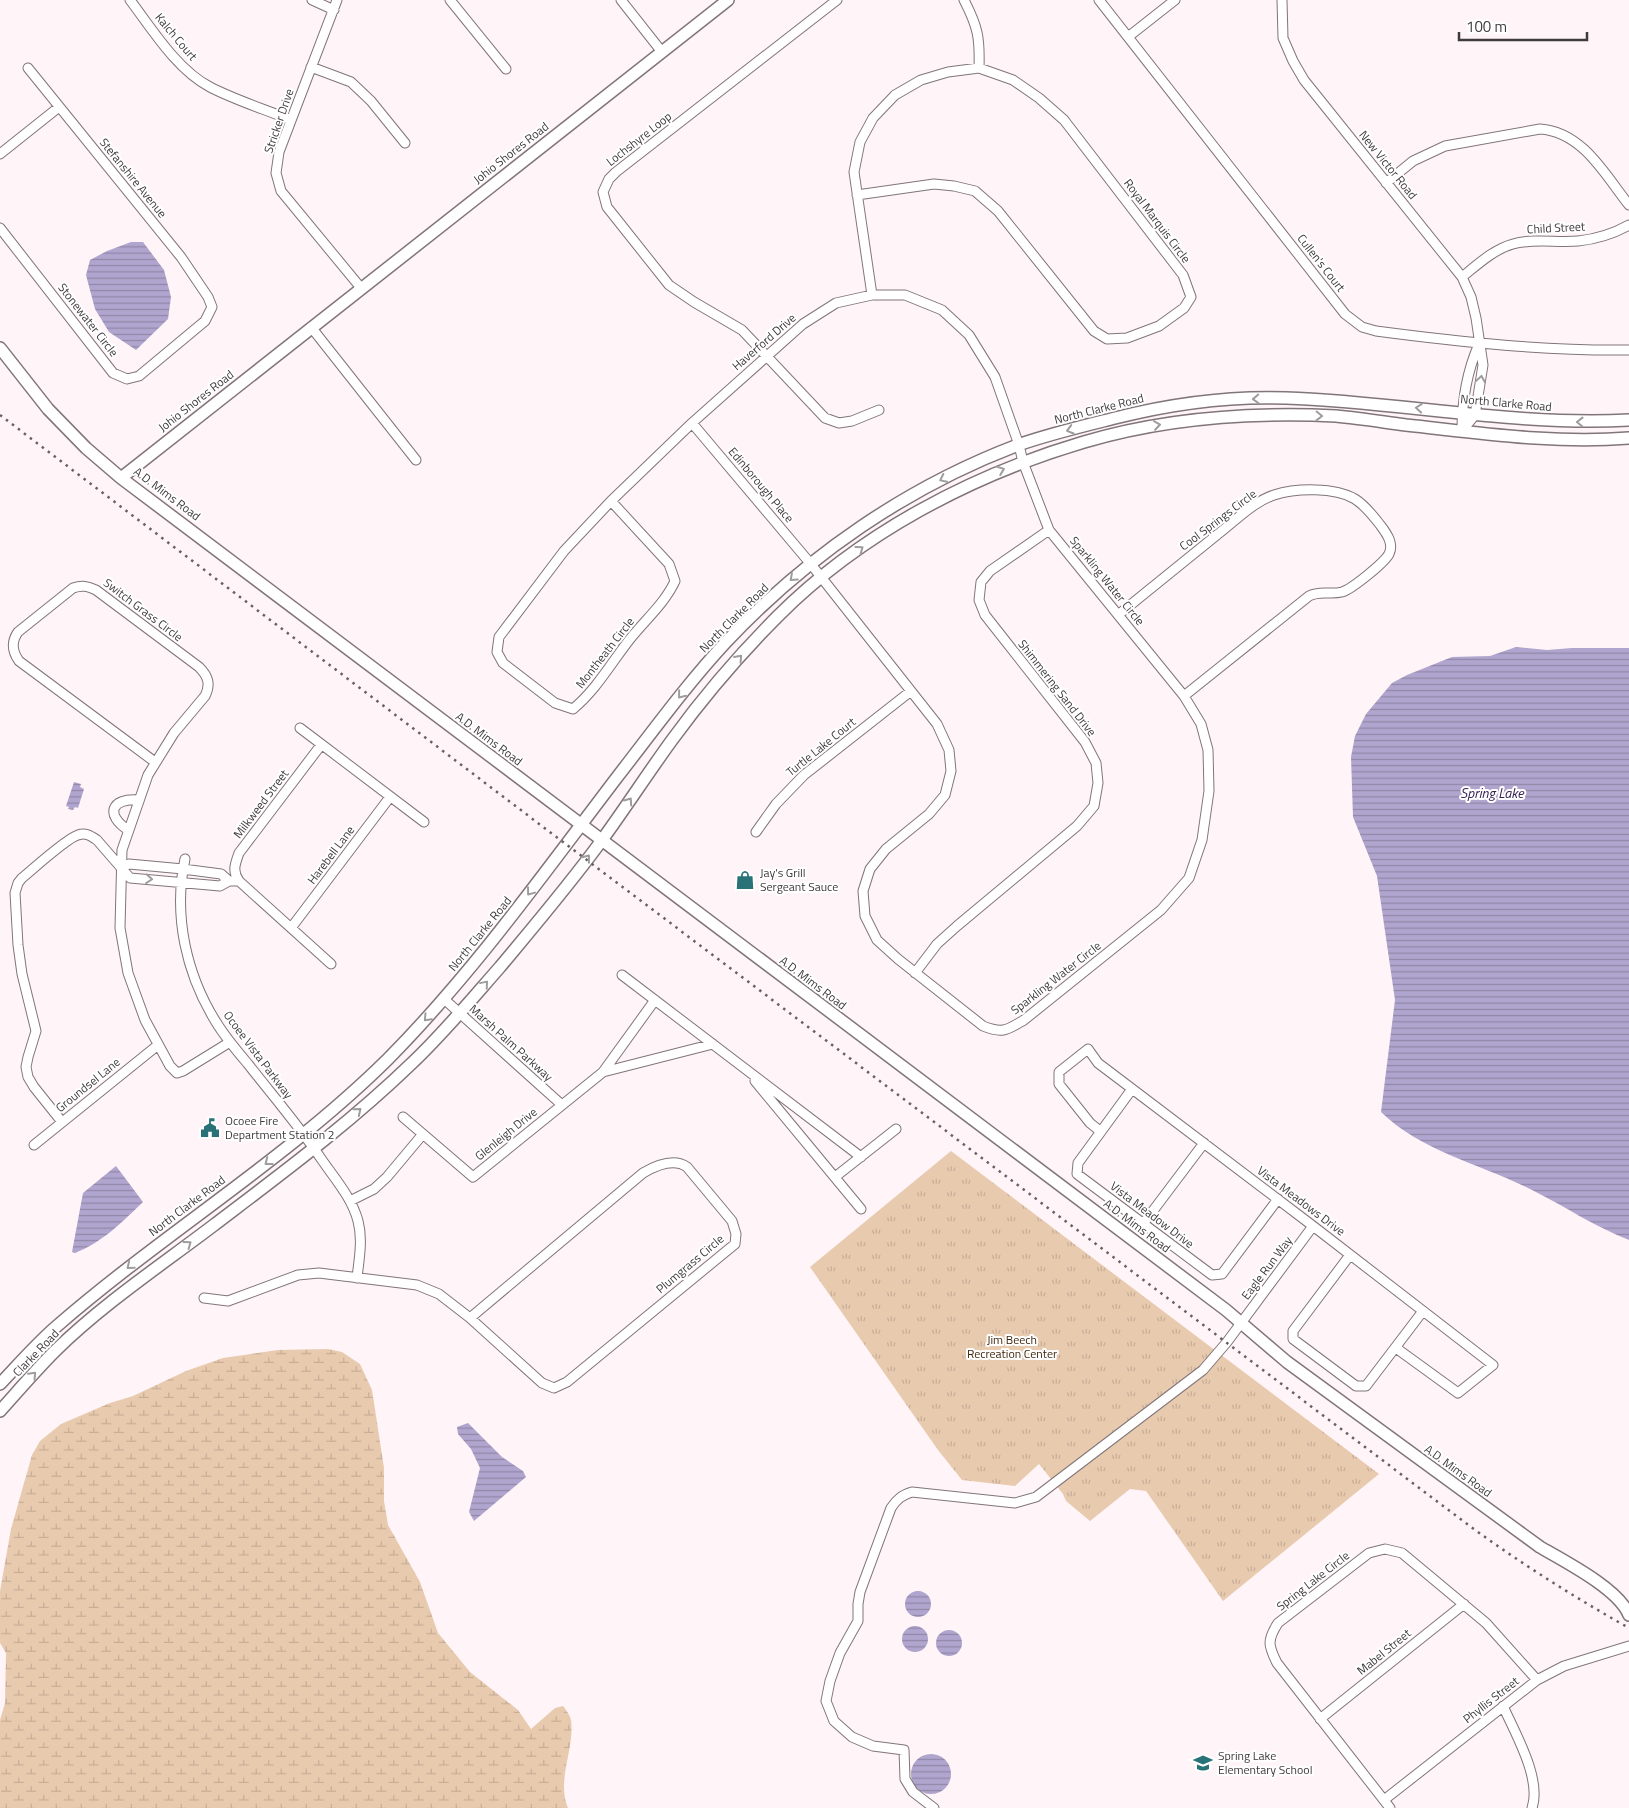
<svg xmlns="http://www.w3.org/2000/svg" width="1629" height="1808" viewBox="0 0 1629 1808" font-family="'Titillium Web',sans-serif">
<defs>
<pattern id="wetland-marsh" width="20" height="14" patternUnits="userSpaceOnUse" patternTransform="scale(1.25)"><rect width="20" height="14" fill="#e8caaf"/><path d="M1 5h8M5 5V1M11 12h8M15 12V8" fill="none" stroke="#c8ae97"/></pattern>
<pattern id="park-tufts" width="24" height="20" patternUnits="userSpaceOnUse" patternTransform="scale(1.25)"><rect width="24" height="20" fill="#e8caaf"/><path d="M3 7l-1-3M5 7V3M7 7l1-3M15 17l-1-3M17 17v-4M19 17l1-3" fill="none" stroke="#c8ae97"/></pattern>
<pattern id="water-rules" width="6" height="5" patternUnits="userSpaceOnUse" patternTransform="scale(1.25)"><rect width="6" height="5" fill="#b0a5ce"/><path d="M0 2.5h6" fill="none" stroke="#9187a8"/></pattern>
</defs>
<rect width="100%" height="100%" fill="#fff4f7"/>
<path fill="url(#wetland-marsh)" d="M 328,1349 L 342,1352 L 360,1364 L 372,1390 L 384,1468 L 384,1501 L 388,1525 L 420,1582 L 438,1633 L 470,1672 L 518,1710 L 531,1729 L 555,1708 L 563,1706 C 566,1710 570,1715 571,1720 C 575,1749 556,1780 568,1808 L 0,1808 L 0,1720 L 5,1703 L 6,1653 L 0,1643 L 0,1591 L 11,1529 L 32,1455 L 40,1441 L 61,1424 L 110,1403 L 133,1396 L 186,1371 L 223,1358 L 278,1350 Z"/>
<path fill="url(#park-tufts)" d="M 951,1151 L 1379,1474 L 1223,1601 L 1146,1491 L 1130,1489 L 1090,1521 L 1066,1501 L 1063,1494 L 1039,1464 L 1015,1486 L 962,1480 L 938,1450 L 810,1267 Z"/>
<path fill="url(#water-rules)" d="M 131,242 L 143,242 L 164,270 L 171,297 L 168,319 L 136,350 L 109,332 L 95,309 L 86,275 L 90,260 L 107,251 Z
M 1516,647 L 1547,650 L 1572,648 L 1629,648 L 1629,1240 C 1595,1227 1566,1207 1534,1191 C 1484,1165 1422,1152 1381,1112 L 1395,1000 L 1377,876 L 1353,817 L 1351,757 L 1355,736 L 1366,714 L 1392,683 L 1407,675 L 1452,657 L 1490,656 Z
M 74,782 L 81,784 L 80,787 L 84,789 L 78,808 L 75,807 L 73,810 L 68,809 L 69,807 L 66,806 Z
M 116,1166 L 143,1202 C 122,1222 103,1242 75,1253 L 72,1252 L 83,1193 Z
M 468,1423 L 502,1457 L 523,1471 L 526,1477 L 474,1521 L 469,1512 L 480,1468 L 471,1449 L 458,1434 L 457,1427 Z
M905 1604a13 13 0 1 1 26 0a13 13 0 1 1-26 0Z
M902 1639a13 13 0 1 1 26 0a13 13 0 1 1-26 0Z
M936 1643a13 13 0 1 1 26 0a13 13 0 1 1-26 0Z
M911 1774a20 20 0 1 1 40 0a20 20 0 1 1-40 0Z"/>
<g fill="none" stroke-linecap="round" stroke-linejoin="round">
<g stroke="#817578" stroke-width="11">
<path id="minor" d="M 130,0 C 152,29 177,70 210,87 C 235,100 264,109 291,120
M 312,0 L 334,10
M 337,0 L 279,152 L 276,173 L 281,191 L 361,288
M 450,0 L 506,69
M 621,0 L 662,52
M 837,0 L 616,172 L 609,179 L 603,192 L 607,207 L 669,285 L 694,302 L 742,330 L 825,418 L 839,423 L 852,421 L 879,410
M 964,0 C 978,27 980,38 979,68
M 1099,0 L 1345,314 L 1362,327 L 1376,331 C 1460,342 1544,351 1629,350
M 1282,0 L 1283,38 L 1293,61 L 1304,80 L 1462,277 L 1471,297 L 1476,318 L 1483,365 L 1475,415 L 1462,431
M 1128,37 L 1175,0
M 311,67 L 351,82 L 371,101 L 405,143
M 0,154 L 59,107
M 1386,183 L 1413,161 L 1445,146 L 1540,129 C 1583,132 1605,175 1629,205
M 857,195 L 934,184 L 954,186 L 975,191 L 998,211 L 1094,331 L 1107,339 L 1127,338 L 1159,326 L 1184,308 L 1191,297 L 1183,275 L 1064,120 L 1039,98 L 1013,80 L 979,68 L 948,72 L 921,80 L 895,95 L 873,118 L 860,142 L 854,172 L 872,295
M 0,228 L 113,373 L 127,379 L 139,376 L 205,321 L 212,307 L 208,297 L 181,257 L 28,68
M 1462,277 C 1477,265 1494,249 1513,244 C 1535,238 1556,243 1578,241 C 1597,239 1613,234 1629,225
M 311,327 L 416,460
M 1462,431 C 1462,401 1467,371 1479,344
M 611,501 L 669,564 L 675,581 C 665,603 645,620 630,639 C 611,663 597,689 573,709 L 555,703 L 503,663 L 497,652 L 499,637 L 564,551 L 611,501 L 692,423 L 803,324 L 836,303 L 872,295 L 905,295 L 942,310 L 969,335 L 995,377 L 1019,445 L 1023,462 L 1049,530 L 1184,696 L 1201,724 L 1208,750 L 1209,791 L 1202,840 L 1189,878 L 1161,910 L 1024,1020 C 1007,1030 1003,1034 983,1026 L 898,959 L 877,940 L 865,916 L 863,891 L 870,869 L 886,849 L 929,814 L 945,795 L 951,771 L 949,750 L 937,724 L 810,563 L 692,423
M 1118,615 C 1151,588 1185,561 1218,534 C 1235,521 1253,502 1274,495 C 1296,488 1335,487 1355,499 C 1366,506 1374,517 1381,526 C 1387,534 1394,544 1389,554 C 1384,563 1352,589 1342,592 C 1330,595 1320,590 1309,596 L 1184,696
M 300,728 L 424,822
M 321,745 L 239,853 C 235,864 232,871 239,881 L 331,964
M 155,762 L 19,661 C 12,651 11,642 18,632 L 73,588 C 82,585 87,586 96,590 L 199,667 C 208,676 211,684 205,696 L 174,733 L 148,775 L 122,850 L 120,928 L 128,973 L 145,1020 L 170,1066 L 177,1073 L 183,1071 L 230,1042
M 128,830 C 105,815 111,798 138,800
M 756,832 L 776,804 L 804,775 L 911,691
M 185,859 C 173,915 186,974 216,1022 C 225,1037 237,1051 248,1064 C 273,1096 299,1126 322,1160 C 335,1179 352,1198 358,1221 C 363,1240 359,1259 357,1278
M 121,867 L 129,864 L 183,869 L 221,874 L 229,881
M 291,928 L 390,797
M 915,973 L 937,944 L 957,926 L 1077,826 L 1094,806 L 1098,783 L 1096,763 L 1085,742 L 985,615 L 979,600 L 981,582 L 990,571 L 1049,530
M 622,975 L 861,1157
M 444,999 L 562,1105
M 603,1072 L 713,1044
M 755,1081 L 861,1209
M 1132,1089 L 1078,1163 L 1077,1174 L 1212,1275 L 1222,1274 L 1278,1199
M 403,1117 L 473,1177 L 603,1072 L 655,1000
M 62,1122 L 34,1087 L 28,1077 L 26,1067 L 28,1057 L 36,1031 L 22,974 L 18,945 L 15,893 L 18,883 L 22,878 C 33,869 67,838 78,835 C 86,832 91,836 97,840 L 130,878 L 220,886 L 229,881 L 239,881
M 1100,1131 L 1090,1123 L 1059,1084 L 1059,1072 L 1088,1049 L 1098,1063 L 1313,1226 L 1493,1365 L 1458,1393 L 1396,1348
M 34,1145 L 158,1045
M 835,1177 L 896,1129
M 350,1201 L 374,1189 L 387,1177 L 423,1134
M 1143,1224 L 1204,1143
M 1350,1255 L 1293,1331 L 1293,1339 L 1356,1386 L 1366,1386 L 1423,1311
M 204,1298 L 228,1301 L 298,1275 L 319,1273 L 417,1285 L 439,1294 L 470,1318 L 542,1383 L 554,1388 L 567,1382 L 735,1244 L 736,1234 L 732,1221 L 687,1167 C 674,1158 655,1166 643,1173 L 470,1318
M 1503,1706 C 1515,1733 1542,1779 1532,1808
M 1320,1719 L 1464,1604
M 1384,1800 L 1537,1680 L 1564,1666 L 1629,1646
M 934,1808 L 913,1792 L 905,1779 L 904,1750 L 873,1746 L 852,1737 L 834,1721 L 826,1701 L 830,1681 L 840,1653 L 858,1621 L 858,1604 L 860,1592 L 891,1508 C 897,1499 902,1495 912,1492 L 1015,1503 L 1036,1497 L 1203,1370 L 1227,1342 L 1313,1226
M 1390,1808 L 1277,1663 C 1268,1645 1267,1640 1278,1623 L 1369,1553 L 1385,1549 L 1402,1553 L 1486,1623 L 1537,1680"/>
</g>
<g stroke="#817578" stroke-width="14">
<path id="tertiary" d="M 0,348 L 48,409 L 86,448 L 121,478 L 1226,1310 L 1287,1362 L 1540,1547 C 1564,1561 1619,1589 1629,1615
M 121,478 L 728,0
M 0,1384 C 19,1364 37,1343 57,1326 C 164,1233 287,1159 388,1059 C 474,972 544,873 618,776 C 653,731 687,684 726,642 C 807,556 907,487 1018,445 C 1049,434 1083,426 1115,418 C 1170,404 1229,396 1286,398 C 1401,402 1514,426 1629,420
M 0,1411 C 18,1391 36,1370 55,1351 C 103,1304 160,1266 214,1225 C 281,1174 350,1123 411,1064 C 443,1034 471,1000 500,967 C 535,925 570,884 602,840 C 626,807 648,773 672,740 C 704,696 739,655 778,616 C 861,533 972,475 1084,442 C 1165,418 1252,412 1336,416 C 1359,418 1383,422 1406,425 C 1481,433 1554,444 1629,438"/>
</g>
<use href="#minor" stroke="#fff" stroke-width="9"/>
<use href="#tertiary" stroke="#fff" stroke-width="11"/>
<path stroke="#676162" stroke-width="2.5" stroke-dasharray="2.5 5" stroke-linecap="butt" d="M 0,415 L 559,839 L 1471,1527 C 1522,1564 1574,1597 1629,1628"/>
</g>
<defs><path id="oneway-chevron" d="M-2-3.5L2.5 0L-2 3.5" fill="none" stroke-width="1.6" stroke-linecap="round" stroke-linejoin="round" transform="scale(1.25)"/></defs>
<g stroke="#9f9c9d">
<use href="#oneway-chevron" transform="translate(1481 379) rotate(-80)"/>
<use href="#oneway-chevron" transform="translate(1256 399) rotate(178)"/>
<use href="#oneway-chevron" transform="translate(1419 408) rotate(-175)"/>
<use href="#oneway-chevron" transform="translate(1319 416) rotate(1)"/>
<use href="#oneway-chevron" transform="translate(1580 422) rotate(-179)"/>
<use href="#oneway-chevron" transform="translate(1157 425) rotate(-8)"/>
<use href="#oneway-chevron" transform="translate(1070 430) rotate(164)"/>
<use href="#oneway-chevron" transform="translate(1001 470) rotate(-21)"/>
<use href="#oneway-chevron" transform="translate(943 479) rotate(154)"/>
<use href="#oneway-chevron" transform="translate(860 549) rotate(-36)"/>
<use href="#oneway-chevron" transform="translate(793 578) rotate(138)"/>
<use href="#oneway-chevron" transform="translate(739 658) rotate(-48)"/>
<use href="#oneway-chevron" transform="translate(681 695) rotate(129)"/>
<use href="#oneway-chevron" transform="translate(629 801) rotate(-55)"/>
<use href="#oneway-chevron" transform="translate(587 858) rotate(-52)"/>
<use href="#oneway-chevron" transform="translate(149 879) rotate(5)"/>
<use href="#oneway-chevron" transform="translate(530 892) rotate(127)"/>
<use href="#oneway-chevron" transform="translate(485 984) rotate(-50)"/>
<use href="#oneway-chevron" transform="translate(427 1018) rotate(133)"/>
<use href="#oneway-chevron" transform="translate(358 1111) rotate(-39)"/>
<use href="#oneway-chevron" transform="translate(268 1162) rotate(142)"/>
<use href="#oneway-chevron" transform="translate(188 1244) rotate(-36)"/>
<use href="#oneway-chevron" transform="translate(130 1266) rotate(141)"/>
<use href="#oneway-chevron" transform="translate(33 1375) rotate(-47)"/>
</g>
<defs>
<g id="shop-bare" transform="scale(1.5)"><path d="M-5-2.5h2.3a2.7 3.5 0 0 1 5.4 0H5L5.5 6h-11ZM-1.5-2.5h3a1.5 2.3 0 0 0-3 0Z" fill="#287278" stroke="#fff" stroke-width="2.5" paint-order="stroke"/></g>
<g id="civic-bare" transform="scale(1.5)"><path d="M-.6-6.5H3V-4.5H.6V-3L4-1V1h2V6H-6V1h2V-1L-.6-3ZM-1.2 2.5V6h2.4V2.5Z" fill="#287278" stroke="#fff" stroke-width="2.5" paint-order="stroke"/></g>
<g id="school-bare" transform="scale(1.5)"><path d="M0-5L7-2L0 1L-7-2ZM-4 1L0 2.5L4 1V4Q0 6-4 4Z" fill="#287278" stroke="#fff" stroke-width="2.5" paint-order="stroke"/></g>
</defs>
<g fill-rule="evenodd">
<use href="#shop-bare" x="745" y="880"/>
<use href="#civic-bare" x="210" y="1128"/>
<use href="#school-bare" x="1203" y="1763"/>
</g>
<g text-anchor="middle" stroke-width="4" stroke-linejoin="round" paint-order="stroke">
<g font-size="12" fill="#3f3a3b" stroke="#fff">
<text transform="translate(176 37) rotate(50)" y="4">Kalch Court</text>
<text transform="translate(279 121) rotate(-71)" y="4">Stricker Drive</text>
<text transform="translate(639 139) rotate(-38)" y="4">Lochshyre Loop</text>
<text transform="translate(511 153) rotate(-38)" y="4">Johio Shores Road</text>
<text transform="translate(1388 165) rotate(51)" y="4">New Victor Road</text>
<text transform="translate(133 178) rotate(51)" y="4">Stefanshire Avenue</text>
<text transform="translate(1157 221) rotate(53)" y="4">Royal Marquis Circle</text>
<text transform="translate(1556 228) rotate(-3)" y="4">Child Street</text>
<text transform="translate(1321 263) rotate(52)" y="4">Cullen's Court</text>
<text transform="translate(88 320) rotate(52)" y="4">Stonewater Circle</text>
<text transform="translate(764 342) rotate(-41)" y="4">Haverford Drive</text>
<text transform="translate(196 401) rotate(-38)" y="4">Johio Shores Road</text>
<text transform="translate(1506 403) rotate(5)" y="4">North Clarke Road</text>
<text transform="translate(1099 409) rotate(-14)" y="4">North Clarke Road</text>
<text transform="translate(761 485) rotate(50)" y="4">Edinborough Place</text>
<text transform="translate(167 494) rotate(37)" y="4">A.D. Mims Road</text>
<text transform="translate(1218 520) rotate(-37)" y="4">Cool Springs Circle</text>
<text transform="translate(1107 581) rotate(51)" y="4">Sparkling Water Circle</text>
<text transform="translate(143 610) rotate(37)" y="4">Switch Grass Circle</text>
<text transform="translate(734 618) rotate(-45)" y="4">North Clarke Road</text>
<text transform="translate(605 653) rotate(-52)" y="4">Montheath Circle</text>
<text transform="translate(1057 688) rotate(52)" y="4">Shimmering Sand Drive</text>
<text transform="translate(489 739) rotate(37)" y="4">A.D. Mims Road</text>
<text transform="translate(821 747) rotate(-39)" y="4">Turtle Lake Court</text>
<text transform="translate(261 804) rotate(-53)" y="4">Milkweed Street</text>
<text transform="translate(331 855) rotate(-53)" y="4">Harebell Lane</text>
<text transform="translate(480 934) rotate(-51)" y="4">North Clarke Road</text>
<text transform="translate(1056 978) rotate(-38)" y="4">Sparkling Water Circle</text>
<text transform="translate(813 983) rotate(37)" y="4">A.D. Mims Road</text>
<text transform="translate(511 1043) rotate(42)" y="4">Marsh Palm Parkway</text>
<text transform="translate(258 1055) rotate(53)" y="4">Ocoee Vista Parkway</text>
<text transform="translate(88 1085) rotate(-39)" y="4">Groundsel Lane</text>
<text transform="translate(506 1134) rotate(-39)" y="4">Glenleigh Drive</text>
<text transform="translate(1301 1201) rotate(37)" y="4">Vista Meadows Drive</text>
<text transform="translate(187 1206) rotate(-37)" y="4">North Clarke Road</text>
<text transform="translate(1152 1215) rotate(37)" y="4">Vista Meadow Drive</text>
<text transform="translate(1137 1226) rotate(37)" y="4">A.D. Mims Road</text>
<text transform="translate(690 1264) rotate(-40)" y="4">Plumgrass Circle</text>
<text transform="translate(1267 1268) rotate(-53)" y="4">Eagle Run Way</text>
<text transform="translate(36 1353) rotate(-46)" y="4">Clarke Road</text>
<text transform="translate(1458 1471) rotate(36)" y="4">A.D. Mims Road</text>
<text transform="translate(1313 1581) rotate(-38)" y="4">Spring Lake Circle</text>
<text transform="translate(1384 1652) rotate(-39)" y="4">Mabel Street</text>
<text transform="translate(1491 1700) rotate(-38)" y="4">Phyllis Street</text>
</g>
<g font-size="12" fill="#3f3a3b" stroke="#fff" text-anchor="start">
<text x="760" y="877">Jay's Grill<tspan x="760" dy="14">Sergeant Sauce</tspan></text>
<text x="225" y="1125">Ocoee Fire<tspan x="225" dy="14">Department Station 2</tspan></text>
<text x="1218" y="1760">Spring Lake<tspan x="1218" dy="14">Elementary School</tspan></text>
</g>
<g font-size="12" fill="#40270d" stroke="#fff">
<text x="1012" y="1344">Jim Beech<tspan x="1012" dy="14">Recreation Center</tspan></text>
</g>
<g font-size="14" font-style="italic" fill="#342255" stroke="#fff">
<text x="1492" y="798">Spring Lake</text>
</g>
</g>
<path d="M1459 32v8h128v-8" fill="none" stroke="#3f3a3b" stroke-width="2.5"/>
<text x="1466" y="32" font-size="15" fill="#3f3a3b" stroke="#ffffff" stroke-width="4" paint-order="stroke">100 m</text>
</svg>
